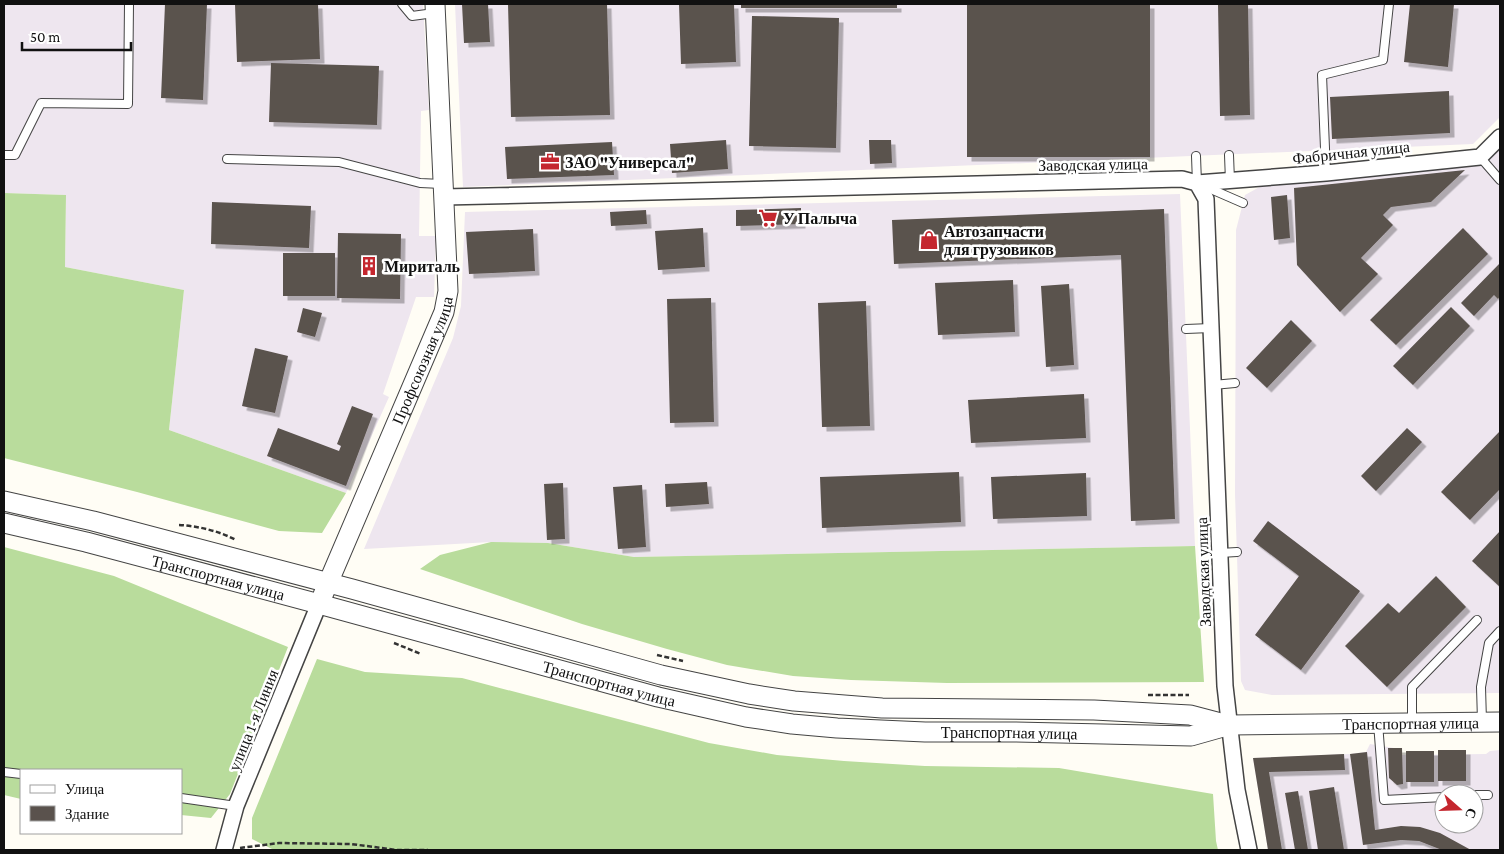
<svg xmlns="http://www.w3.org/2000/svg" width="1504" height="854" viewBox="0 0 1504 854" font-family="'Crimson Pro',serif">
<defs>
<filter id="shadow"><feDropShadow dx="4.5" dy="4.5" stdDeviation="0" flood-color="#0004"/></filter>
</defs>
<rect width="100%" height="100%" fill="#fffdf5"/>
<path fill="#eee6ef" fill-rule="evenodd" d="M 4,4 L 423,4 L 429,110 L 421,111 L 419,236 L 436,236 L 434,297 L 416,297 L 383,394 L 389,397 L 346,493 L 169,430 L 184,290 L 65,267 L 66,195 L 4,193 Z
M 455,4 L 1500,4 L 1500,117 L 1473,144 L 463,187 Z
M 1500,148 L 1500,693 L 1272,695 L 1245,690 L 1241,681 L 1235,494 L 1236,230 L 1245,195 L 1265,184 L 1485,163 Z
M 1180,194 L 1195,546 L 634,557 L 548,543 L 491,542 L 364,549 L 453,338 L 461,306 L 465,212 Z
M 1370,744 L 1400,749 L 1400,755 L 1486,754 L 1490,751 L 1500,750 L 1500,850 L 1268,850 L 1253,758 L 1350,754 L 1366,752 ZM 1444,794 L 1474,794 L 1474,824 L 1444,824 Z"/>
<path fill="#b9dc9c" d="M 4,193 L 66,195 L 65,267 L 184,290 L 169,430 L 346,493 L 322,533 L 279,531 L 137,492 L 4,458 Z
M 491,542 L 548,543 L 634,557 L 1195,546 L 1204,682 L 947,683 L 851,680 L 793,676 L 727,665 L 667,649 L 582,624 L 420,569 L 440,555 Z
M 4,547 L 114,576 L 288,647 L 230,794 L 211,818 L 181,815 L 181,770 L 21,770 L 21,799 L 4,795 Z
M 317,659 L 365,672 L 462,678 L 709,743 L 777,755 L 844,761 L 925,766 L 1059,768 L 1213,794 L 1216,841 L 1218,850 L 274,850 L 252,839 L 252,818 Z"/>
<path fill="#5a524d" filter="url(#shadow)" d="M 165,4 L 207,4 L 203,100 L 161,98 Z
M 235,4 L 318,4 L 320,59 L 237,62 Z
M 462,4 L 488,4 L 490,42 L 464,43 Z
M 508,4 L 607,4 L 610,115 L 511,117 Z
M 679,4 L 734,4 L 736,62 L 681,64 Z
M 741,4 L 897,4 L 897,8 L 741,8 Z
M 967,4 L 1150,4 L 1150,157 L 967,157 Z
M 1218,4 L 1248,4 L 1250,115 L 1220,116 Z
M 1410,4 L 1454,4 L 1448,67 L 1404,62 Z
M 752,16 L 839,18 L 836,148 L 749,146 Z
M 271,63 L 379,66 L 377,125 L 269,122 Z
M 1449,91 L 1450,133 L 1332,139 L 1330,97 Z
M 726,140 L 728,169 L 672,173 L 670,144 Z
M 869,140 L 891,140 L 892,163 L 870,164 Z
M 612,142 L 614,175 L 507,179 L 505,147 Z
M 1465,170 L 1431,202 L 1391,207 L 1383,215 L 1393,225 L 1361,258 L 1378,274 L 1340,312 L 1297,265 L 1294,188 Z
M 1287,195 L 1290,238 L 1274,240 L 1271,197 Z
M 212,202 L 311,206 L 309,248 L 211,244 Z
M 801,208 L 801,224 L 736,226 L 736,210 Z
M 1164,209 L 1175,519 L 1131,521 L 1121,255 L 894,264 L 892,220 Z
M 646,210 L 647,224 L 611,226 L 610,212 Z
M 703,228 L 705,267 L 658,270 L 655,231 Z
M 1463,228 L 1488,254 L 1396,345 L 1370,320 Z
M 533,229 L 535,271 L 469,274 L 466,232 Z
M 338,233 L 401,234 L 400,299 L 337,298 Z
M 283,253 L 335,253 L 335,296 L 283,296 Z
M 1500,263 L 1500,296 L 1498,299 L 1494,295 L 1474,316 L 1461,303 Z
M 1013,280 L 1015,332 L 938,335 L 935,283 Z
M 1069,284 L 1074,365 L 1046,367 L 1041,286 Z
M 711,298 L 714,422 L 670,423 L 667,299 Z
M 866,301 L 870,426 L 822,427 L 818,303 Z
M 1451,307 L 1470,326 L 1413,385 L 1393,366 Z
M 303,308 L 322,313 L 315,337 L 297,332 Z
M 1291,320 L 1312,341 L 1267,388 L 1246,368 Z
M 255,348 L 288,356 L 275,413 L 242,406 Z
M 1084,394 L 1086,438 L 971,443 L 968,400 Z
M 352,406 L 373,414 L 346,486 L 267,456 L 278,428 L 339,451 L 341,446 L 337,444 Z
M 1407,428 L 1422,442 L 1376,491 L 1361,476 Z
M 1500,431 L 1500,489 L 1470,520 L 1441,492 Z
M 959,472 L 961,522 L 822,528 L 820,477 Z
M 1086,473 L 1087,516 L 993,519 L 991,477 Z
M 707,482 L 709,504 L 666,507 L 665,484 Z
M 563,483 L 565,539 L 547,540 L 544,484 Z
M 642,485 L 646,547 L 618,549 L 613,487 Z
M 1268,521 L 1360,591 L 1301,670 L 1255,635 L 1299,576 L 1253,541 Z
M 1500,531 L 1500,587 L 1472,561 Z
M 1436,576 L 1466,607 L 1387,687 L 1345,646 L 1388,603 L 1399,613 Z
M 1388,748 L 1402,748 L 1403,784 L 1397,785 L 1389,778 Z
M 1438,750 L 1466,750 L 1466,781 L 1438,781 Z
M 1406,751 L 1434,751 L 1434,782 L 1406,782 Z
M 1367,752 L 1375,830 L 1401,826 L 1420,827 L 1440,833 L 1471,850 L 1442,850 L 1419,841 L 1401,840 L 1363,845 L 1350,754 Z
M 1344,754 L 1345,770 L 1269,772 L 1282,850 L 1268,850 L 1253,758 Z
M 1334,787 L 1344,850 L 1318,850 L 1309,791 Z
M 1298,791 L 1308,850 L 1295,850 L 1285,793 Z"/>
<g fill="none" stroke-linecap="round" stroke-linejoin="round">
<g stroke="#444" stroke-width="10">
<path id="service" d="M 402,4 L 412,16 L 434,13
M 4,155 L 15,155 L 41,103 L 128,104 L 129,4
M 1229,155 L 1230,181
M 1196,156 L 1197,183 L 1243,203
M 227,159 L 339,162 L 420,183 L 442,184
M 1479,159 L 1480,157 L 1500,180
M 1326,173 L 1322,75 L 1383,60 L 1389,4
M 1186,329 L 1211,328
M 1213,385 L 1235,383
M 1220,553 L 1237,552
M 1482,721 L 1481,687 L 1489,643 L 1500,631
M 1378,723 L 1384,800 L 1444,797
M 1412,723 L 1412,687 L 1477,620
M 4,772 L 21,774
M 1474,795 L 1488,795
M 181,798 L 236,806"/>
</g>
<g stroke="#444" stroke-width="18">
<path id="minor" d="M 1197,183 L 1206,199 L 1225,686 L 1237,790 L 1249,850
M 444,197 L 1182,179 L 1197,183 L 1326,173 L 1480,157 L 1500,137
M 224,850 L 236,806 L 319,604"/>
</g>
<g stroke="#444" stroke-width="21">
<g id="tertiary">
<path d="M 4,501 L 93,521 L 352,589 L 661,675 L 749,694 L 794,701 L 882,708 L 1094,710 L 1190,715 L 1228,725"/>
<path id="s1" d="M 4,523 L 86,542 L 319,604 L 658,697 L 746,717 L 792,724 L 837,728 L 925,732 L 1013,732 L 1191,736 L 1230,725 L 1500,722"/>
<path id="s2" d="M 323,595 L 444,312 L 448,291 L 435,4"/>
</g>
</g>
<path stroke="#333" stroke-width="2.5" stroke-dasharray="5 2.5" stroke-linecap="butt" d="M 179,525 C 198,526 219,531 236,540
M 394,643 L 421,654
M 657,655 L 683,661
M 1148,695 L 1189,695
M 240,848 L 279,843 L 351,844 L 397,850 L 428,850"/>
<use href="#service" stroke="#fff" stroke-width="8"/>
<use href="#minor" stroke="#fff" stroke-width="15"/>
<use href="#tertiary" stroke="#fff" stroke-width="19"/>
</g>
<defs>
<g id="office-bare" transform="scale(1.5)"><path d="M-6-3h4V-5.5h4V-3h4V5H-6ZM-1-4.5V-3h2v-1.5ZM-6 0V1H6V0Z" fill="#c4262e" stroke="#fff" stroke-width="2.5" paint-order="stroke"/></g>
<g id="supermarket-bare" transform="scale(1.5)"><path d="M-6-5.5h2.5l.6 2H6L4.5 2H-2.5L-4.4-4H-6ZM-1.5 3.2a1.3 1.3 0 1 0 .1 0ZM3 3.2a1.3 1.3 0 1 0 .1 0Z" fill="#c4262e" stroke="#fff" stroke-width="2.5" paint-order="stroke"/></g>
<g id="shop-bare" transform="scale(1.5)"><path d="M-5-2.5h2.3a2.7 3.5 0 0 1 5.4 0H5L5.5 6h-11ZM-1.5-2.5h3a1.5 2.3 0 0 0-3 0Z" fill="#c4262e" stroke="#fff" stroke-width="2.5" paint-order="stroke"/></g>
<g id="building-bare" transform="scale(1.5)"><path d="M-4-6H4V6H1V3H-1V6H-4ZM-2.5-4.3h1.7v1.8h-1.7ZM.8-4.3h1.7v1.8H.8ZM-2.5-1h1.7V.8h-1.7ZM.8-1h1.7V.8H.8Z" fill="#c4262e" stroke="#fff" stroke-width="2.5" paint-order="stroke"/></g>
</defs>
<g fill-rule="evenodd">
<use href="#office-bare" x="550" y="162"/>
<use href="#supermarket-bare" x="768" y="218"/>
<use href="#shop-bare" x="929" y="240"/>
<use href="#building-bare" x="369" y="266"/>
</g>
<g text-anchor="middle" stroke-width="5" stroke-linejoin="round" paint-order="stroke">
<g font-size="16" fill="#111" stroke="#fff">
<text transform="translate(1351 152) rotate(-6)" y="6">Фабричная улица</text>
<text transform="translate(1093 164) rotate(-1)" y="6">Заводская улица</text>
<text dy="6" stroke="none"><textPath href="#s2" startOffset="255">Профсоюзная улица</textPath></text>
<text transform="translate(1203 572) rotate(-92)" y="6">Заводская улица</text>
<text dy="6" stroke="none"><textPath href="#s1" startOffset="221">Транспортная улица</textPath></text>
<text dy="6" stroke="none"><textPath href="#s1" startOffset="626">Транспортная улица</textPath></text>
<text transform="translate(253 720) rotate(-68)" y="6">улица 1-я Линия</text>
<text dy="6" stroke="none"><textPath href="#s1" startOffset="1434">Транспортная улица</textPath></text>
<text dy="6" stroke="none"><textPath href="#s1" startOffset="1031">Транспортная улица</textPath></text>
</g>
<g font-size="16" font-weight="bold" fill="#111" stroke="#fff" text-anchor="start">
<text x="565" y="168">ЗАО "Универсал"</text>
<text x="783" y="224">У Палыча</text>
<text x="944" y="237">Автозапчасти<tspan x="944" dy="18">для грузовиков</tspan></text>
<text x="384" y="272">Мириталь</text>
</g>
</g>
<rect width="1504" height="854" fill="none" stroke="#111111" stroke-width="10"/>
<rect x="20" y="769" width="162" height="65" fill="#ffffff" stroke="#a0a0a0"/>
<rect x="30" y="785" width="25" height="8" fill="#ffffff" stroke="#a0a0a0"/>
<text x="65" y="794" font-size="15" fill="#111111">Улица</text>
<rect x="30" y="806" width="25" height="15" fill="#5a524d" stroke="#a0a0a0"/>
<text x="65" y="819" font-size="15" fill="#111111">Здание</text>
<g transform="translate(1459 809) rotate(110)"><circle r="24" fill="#ffffff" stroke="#a0a0a0"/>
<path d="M0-4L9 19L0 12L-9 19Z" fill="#c4262e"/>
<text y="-8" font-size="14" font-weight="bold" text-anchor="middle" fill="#111111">С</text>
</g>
<path d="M22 42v8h109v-8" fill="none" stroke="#111111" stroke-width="2.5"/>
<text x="30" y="42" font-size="15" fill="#111111" stroke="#ffffff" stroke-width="4" paint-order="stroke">50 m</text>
</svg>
